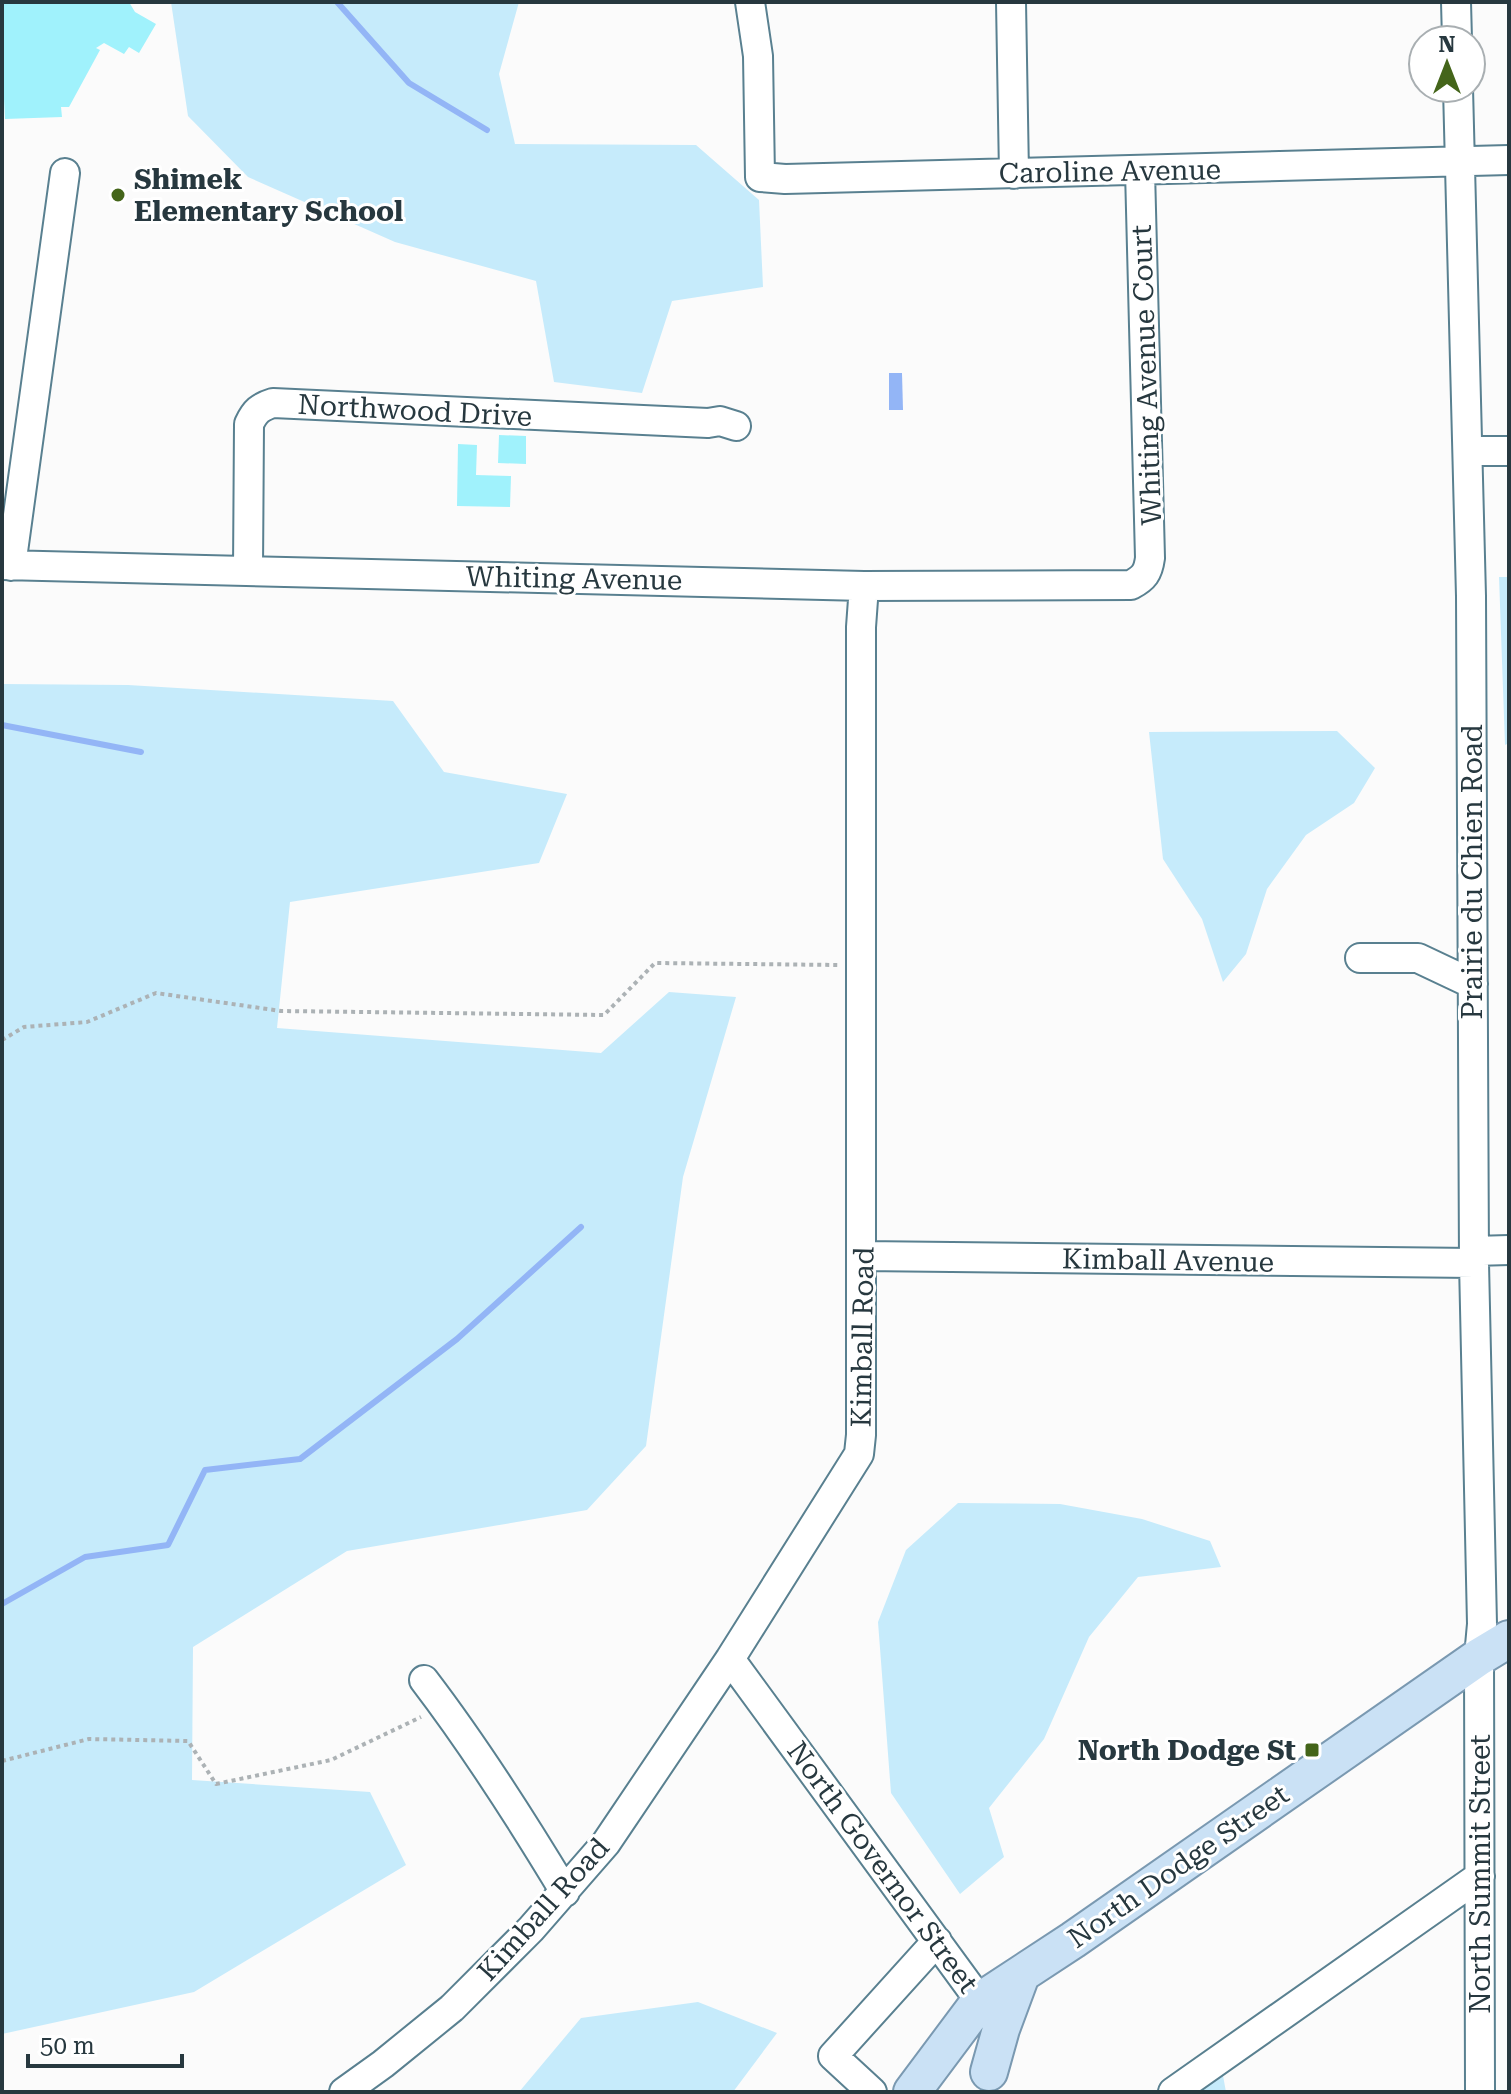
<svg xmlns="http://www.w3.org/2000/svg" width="1511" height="2094" viewBox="0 0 1511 2094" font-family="'Roboto Serif',serif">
<rect width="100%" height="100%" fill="#fbfbfb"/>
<path fill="#c6ebfb" d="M 171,2 L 519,2 L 499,74 L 515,144 L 696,145 L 759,200 L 763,287 L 672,301 L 642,393 L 554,382 L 536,281 L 395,242 L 248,177 L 188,116 Z
M 1499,577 L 1509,577 L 1509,743 L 1505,745 Z
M 2,684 L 128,685 L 393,701 L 444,772 L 567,794 L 539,863 L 290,902 L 277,1028 L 601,1053 L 669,992 L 736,997 L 683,1177 L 646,1446 L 587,1510 L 347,1551 L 193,1647 L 192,1780 L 370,1792 L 406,1865 L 194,1992 L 2,2034 Z
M 1337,731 L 1375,768 L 1354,803 L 1306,835 L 1267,889 L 1246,954 L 1223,982 L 1202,919 L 1163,859 L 1149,732 Z
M 958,1503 L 1060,1504 L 1142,1519 L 1210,1541 L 1221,1567 L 1138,1577 L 1089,1637 L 1044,1739 L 989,1808 L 1004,1857 L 960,1894 L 891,1793 L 878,1622 L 906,1550 Z
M 698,2002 L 777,2033 L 733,2092 L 519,2092 L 581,2018 Z
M 1222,2070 L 1226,2092 L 1190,2092 Z"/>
<path fill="#93b5f6" d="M 889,373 L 902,373 L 903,410 L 889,410 Z"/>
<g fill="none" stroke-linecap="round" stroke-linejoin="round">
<path stroke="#93b5f6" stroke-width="6" d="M 337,2 L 409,83 L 487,130
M 2,725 L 141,752
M 2,1604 L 85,1557 L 168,1545 L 205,1470 L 300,1459 L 457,1339 L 581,1227"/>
</g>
<path fill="#a0f2fc" d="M 2,2 L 129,2 L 135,12 L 156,24 L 139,53 L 129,47 L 124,54 L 104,43 L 96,48 L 100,50 L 69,107 L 61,107 L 62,117 L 5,119 L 4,99 L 2,99 Z
M 499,435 L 526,436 L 526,464 L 498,463 Z
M 458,444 L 477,445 L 476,475 L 511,476 L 510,507 L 457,506 Z"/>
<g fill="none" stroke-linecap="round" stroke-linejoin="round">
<g stroke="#598090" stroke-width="32">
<path id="minor" d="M 750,2 L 758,56 L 760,177 L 785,179 L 1509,160
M 1011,2 L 1014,174
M 1456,2 L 1457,40
M 1458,88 L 1471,596 L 1474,1263 L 1482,1624 L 1479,1657 L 1480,2092
M 1468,451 L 1509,451
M 2,565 L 864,586 L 1131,585 C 1144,578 1148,573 1150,558 L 1140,171
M 11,566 L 65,173
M 248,570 L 249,424 C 255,411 260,407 273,403 L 708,423 L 720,421 L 736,426
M 1360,958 L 1418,958 L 1473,984
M 1474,1251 L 1509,1250
M 863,1256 L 1474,1263
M 730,1659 L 980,2001
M 424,1680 C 476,1748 521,1819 565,1892
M 344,2092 L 383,2064 L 452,2008 L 531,1929 L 606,1843 L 730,1659 L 859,1454 L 861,1435 L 861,627 L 864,586
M 872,2092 L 833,2056 L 937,1941
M 1173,2092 L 1480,1876"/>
</g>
<g stroke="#7a99b1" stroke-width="40">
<path id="major" d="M 989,2072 L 1001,2029 L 1021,1975
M 912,2092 L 980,2001 L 1073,1940 L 1479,1657 L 1509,1639"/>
</g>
<path stroke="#acb2b5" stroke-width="4" stroke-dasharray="4 4" stroke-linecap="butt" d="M 2,1040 L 24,1027 L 87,1022 L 156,993 L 281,1011 L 604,1015 L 655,963 L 839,965
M 2,1761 L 89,1739 L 188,1741 L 216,1784 L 331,1760 L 421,1717"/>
<use href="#minor" stroke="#fff" stroke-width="28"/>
<use href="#major" stroke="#cae1f5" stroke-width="36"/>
</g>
<g fill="#44651a" stroke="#fff" stroke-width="3">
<circle cx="118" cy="195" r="8"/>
<rect x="1304" y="1742" width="16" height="16" rx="4"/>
</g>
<g text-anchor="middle" stroke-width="6" stroke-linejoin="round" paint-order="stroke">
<g font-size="28" fill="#27383f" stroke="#fff">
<text transform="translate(1110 171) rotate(-1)" y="10">Caroline Avenue</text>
<text transform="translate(1146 375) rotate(-92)" y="10">Whiting Avenue Court</text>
<text transform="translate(415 410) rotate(3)" y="10">Northwood Drive</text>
<text transform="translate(574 578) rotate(1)" y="10">Whiting Avenue</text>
<text transform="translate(1472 872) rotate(-90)" y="10">Prairie du Chien Road</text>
<text transform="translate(1168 1260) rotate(1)" y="10">Kimball Avenue</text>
<text transform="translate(862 1337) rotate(-89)" y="10">Kimball Road</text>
<text transform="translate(1178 1866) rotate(-35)" y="10">North Dodge Street</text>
<text transform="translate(883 1867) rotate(54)" y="10">North Governor Street</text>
<text transform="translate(1480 1874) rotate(-90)" y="10">North Summit Street</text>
<text transform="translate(543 1909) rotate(-48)" y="10">Kimball Road</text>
</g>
<g font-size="28" font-weight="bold" fill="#27383f" stroke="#fff" text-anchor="start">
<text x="134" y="189">Shimek<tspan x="134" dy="32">Elementary School</tspan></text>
<text x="1296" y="1760" text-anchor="end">North Dodge St</text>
</g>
</g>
<rect width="1511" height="2094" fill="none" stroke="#27383f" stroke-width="8"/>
<g transform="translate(1447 64)"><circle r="38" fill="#ffffff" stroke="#a9afb2" stroke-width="2"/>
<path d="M0-6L14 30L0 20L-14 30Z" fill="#44651a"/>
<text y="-12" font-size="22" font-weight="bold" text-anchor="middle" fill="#27383f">N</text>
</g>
<path d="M28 2054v12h154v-12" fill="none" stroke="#27383f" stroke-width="4"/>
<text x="40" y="2054" font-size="24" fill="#27383f" stroke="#ffffff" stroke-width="6" paint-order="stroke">50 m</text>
</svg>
